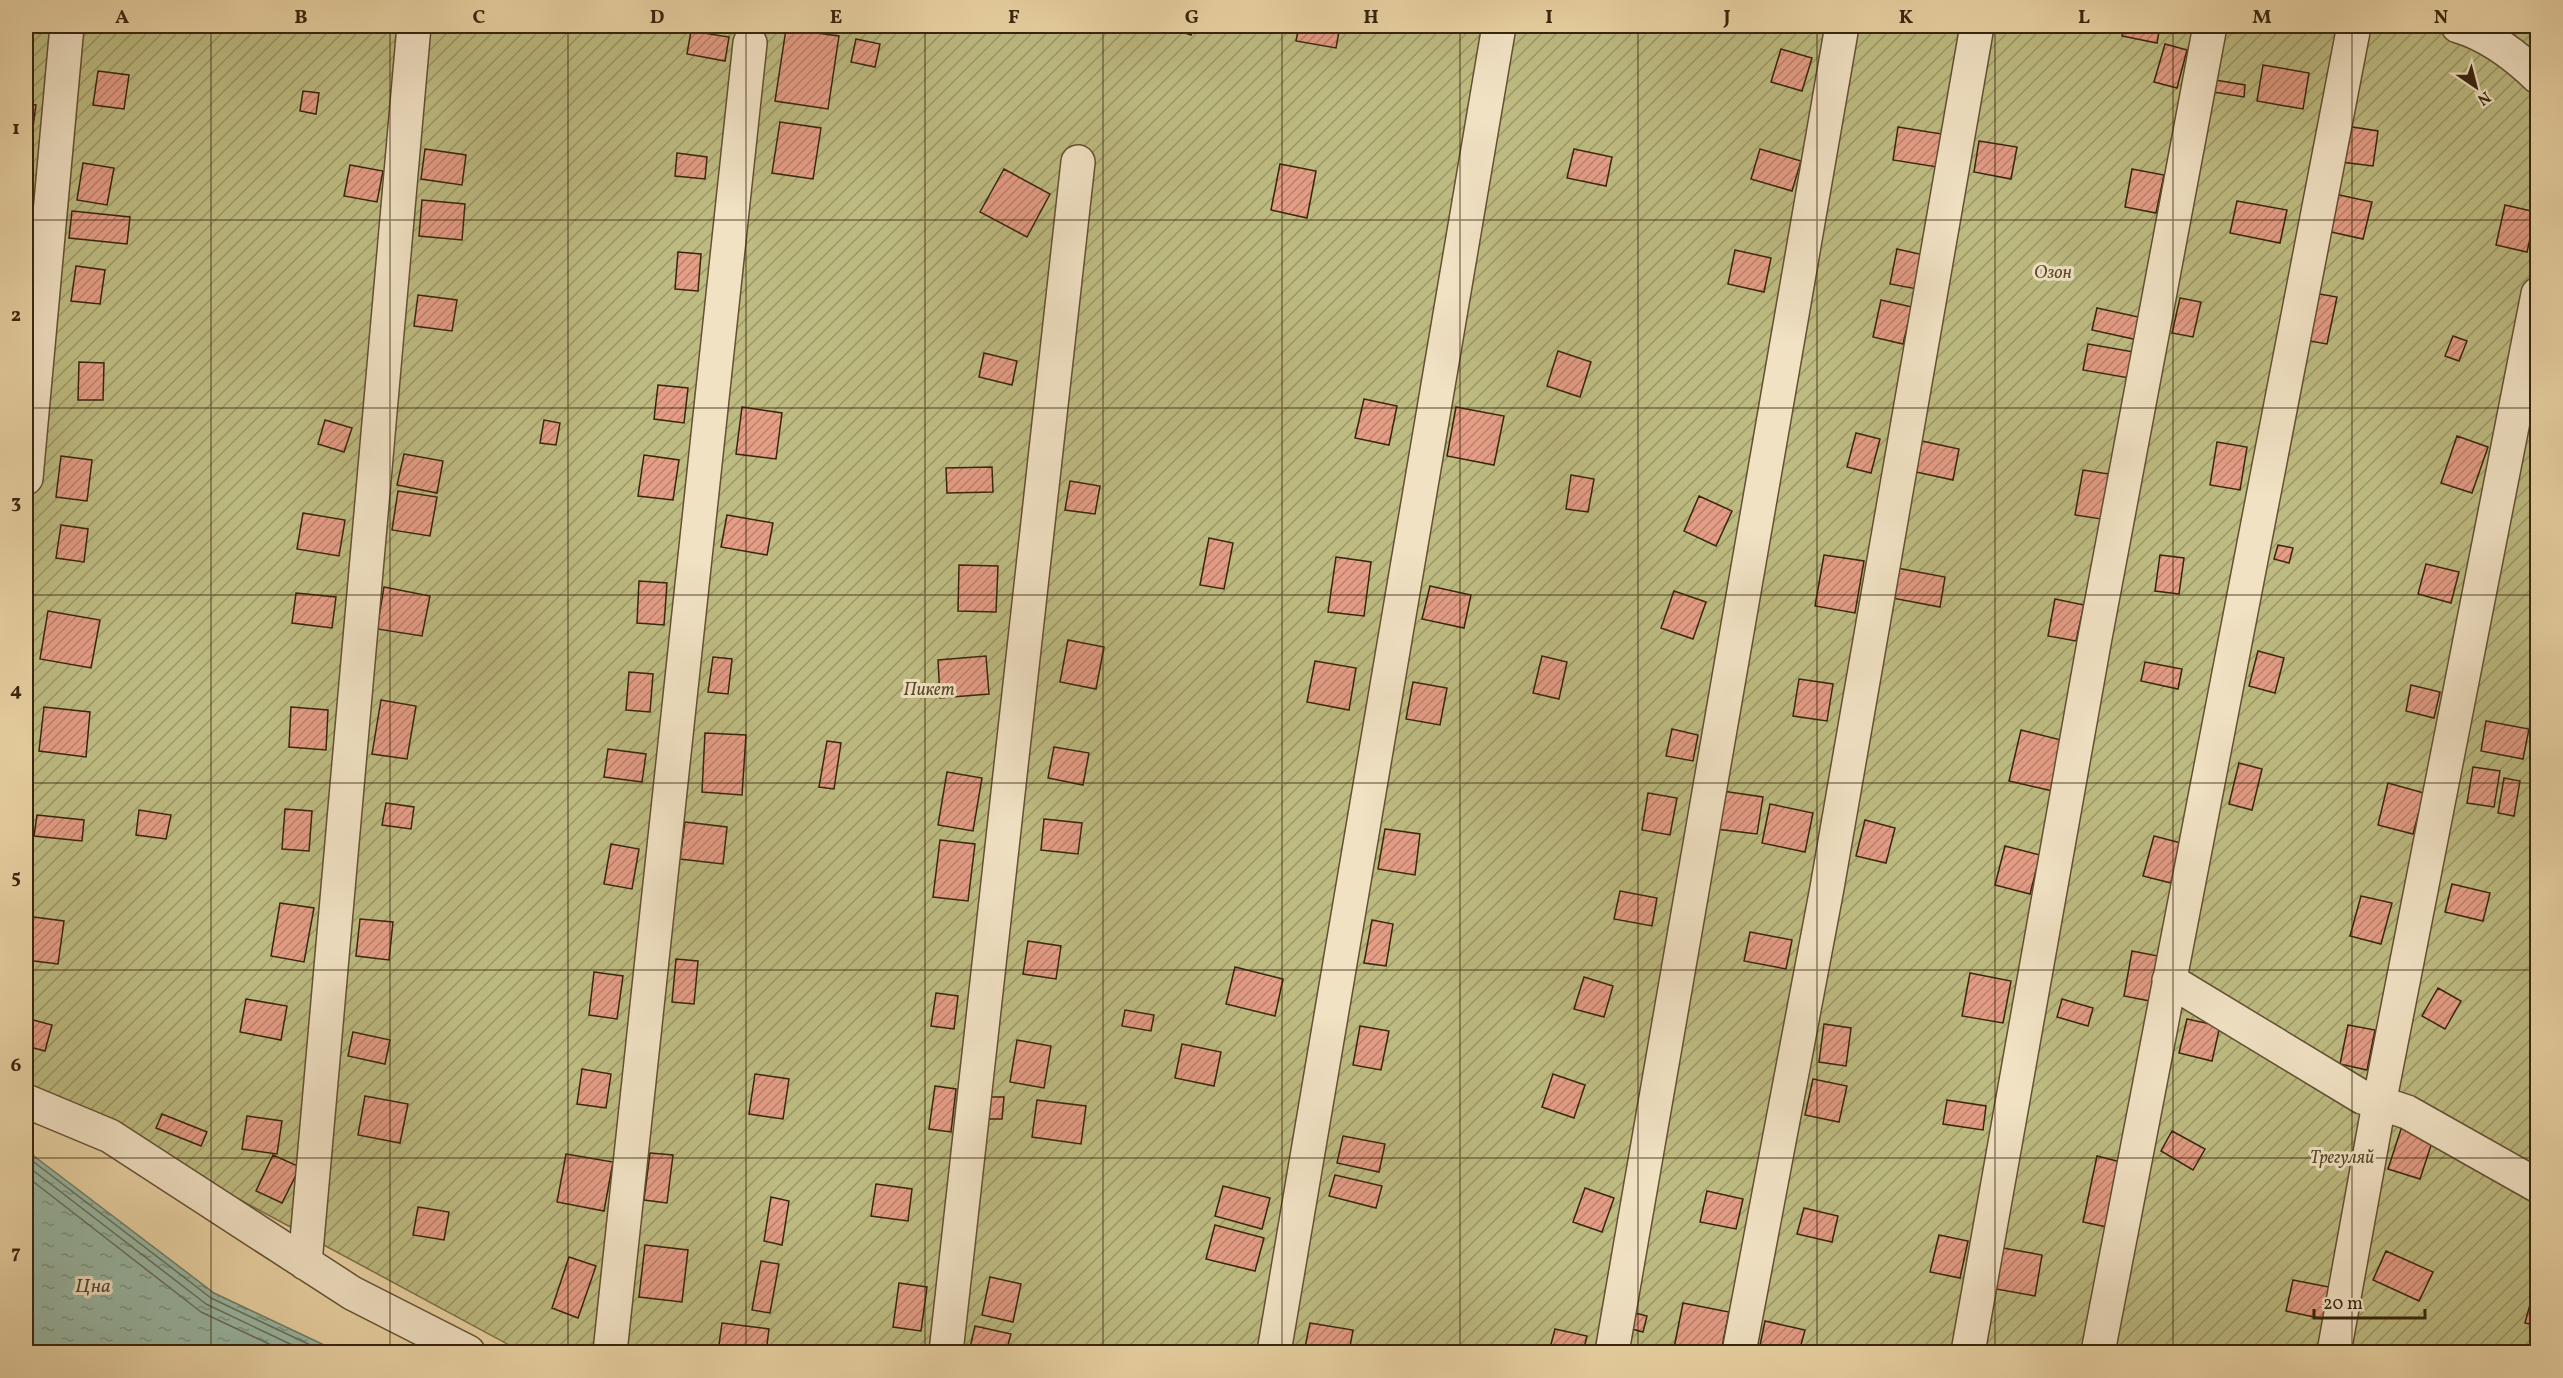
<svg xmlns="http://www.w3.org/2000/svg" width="2563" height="1378" viewBox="0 0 2563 1378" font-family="Vollkorn,serif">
<defs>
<pattern id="garden-furrows" width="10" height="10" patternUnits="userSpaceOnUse" patternTransform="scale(1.5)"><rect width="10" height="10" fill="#bdbb81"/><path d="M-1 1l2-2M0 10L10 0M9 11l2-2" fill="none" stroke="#9b9868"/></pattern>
<pattern id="water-ripples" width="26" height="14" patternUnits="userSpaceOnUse" patternTransform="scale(1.5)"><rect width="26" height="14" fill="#98b8a5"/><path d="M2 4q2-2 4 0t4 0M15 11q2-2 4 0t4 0" fill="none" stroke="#7d9585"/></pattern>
<pattern id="building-hatch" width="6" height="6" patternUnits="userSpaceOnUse" patternTransform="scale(1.5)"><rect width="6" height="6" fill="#e59d86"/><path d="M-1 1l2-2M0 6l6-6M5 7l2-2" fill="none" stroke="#bb806c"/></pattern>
</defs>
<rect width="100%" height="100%" fill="#ead3a4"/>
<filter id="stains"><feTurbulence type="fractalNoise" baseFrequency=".00333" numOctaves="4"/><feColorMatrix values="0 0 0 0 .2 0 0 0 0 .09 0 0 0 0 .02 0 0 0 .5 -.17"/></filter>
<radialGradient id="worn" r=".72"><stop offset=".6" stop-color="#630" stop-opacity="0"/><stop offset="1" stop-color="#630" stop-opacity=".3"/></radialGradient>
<path fill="url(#garden-furrows)" stroke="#7a7047" stroke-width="1.5" d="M 26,26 L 1833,26 L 1604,1352 L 522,1352 L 33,1088 L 26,1087 Z
M 1849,26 L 2348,26 L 2094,1352 L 1618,1352 Z
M 2357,26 L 2537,26 L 2537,1352 L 2107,1352 Z"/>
<path fill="url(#water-ripples)" stroke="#727d68" stroke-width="1.5" d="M 26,1150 L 214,1293 L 339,1352 L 26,1352 Z"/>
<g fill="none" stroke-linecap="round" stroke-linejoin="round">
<path stroke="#686e59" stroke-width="1.5" d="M 26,1156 L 211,1298 L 325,1352
M 26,1165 L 206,1304 L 307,1352
M 26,1176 L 201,1312 L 286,1352"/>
</g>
<path fill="url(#building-hatch)" stroke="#38250d" stroke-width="1.5" d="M 1165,26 L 1194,26 L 1191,35 Z
M 1299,26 L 1340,26 L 1336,48 L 1296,41 Z
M 2125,26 L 2160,26 L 2157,43 L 2122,36 Z
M 786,29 L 839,36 L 828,109 L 775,101 Z
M 691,31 L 729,37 L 725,61 L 687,54 Z
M 856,39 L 880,44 L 875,67 L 851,62 Z
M 2165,44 L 2187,50 L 2177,88 L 2154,82 Z
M 1781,49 L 1812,58 L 1802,91 L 1771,82 Z
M 2263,65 L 2309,73 L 2303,109 L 2257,101 Z
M 98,71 L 129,75 L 124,109 L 93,105 Z
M 2215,80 L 2245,85 L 2244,97 L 2213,92 Z
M 303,91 L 319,93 L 316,114 L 300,111 Z
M 26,104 L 36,105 L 30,149 L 26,148 Z
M 780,122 L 821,128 L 813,179 L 772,173 Z
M 2346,126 L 2378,131 L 2373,166 L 2341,162 Z
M 1898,127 L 1942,134 L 1937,167 L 1893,160 Z
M 1979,141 L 2017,147 L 2011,179 L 1974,172 Z
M 425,149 L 466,155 L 462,185 L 421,179 Z
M 1574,149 L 1612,157 L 1606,186 L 1567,178 Z
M 1760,149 L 1801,161 L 1792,191 L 1751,179 Z
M 677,153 L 707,157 L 705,179 L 675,176 Z
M 83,163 L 114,168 L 107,205 L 77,200 Z
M 1280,164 L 1316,171 L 1307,218 L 1271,210 Z
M 350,165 L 383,171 L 377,202 L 344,196 Z
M 1004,169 L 1050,194 L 1027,237 L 980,212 Z
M 2132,169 L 2164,175 L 2156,213 L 2125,207 Z
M 2330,193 L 2372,202 L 2363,239 L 2322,230 Z
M 422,200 L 465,204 L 462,240 L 419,236 Z
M 2237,201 L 2287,210 L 2280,243 L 2230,233 Z
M 2505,205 L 2536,212 L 2527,252 L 2496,245 Z
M 26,207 L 32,208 L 27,248 L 26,248 Z
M 72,211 L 130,217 L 127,244 L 69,238 Z
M 1897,249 L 1924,255 L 1917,289 L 1890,284 Z
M 1735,250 L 1771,258 L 1764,292 L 1728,284 Z
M 678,252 L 701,254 L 698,291 L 675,289 Z
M 76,266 L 105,270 L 100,304 L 71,301 Z
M 2308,292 L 2337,297 L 2327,344 L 2298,339 Z
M 418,295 L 457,300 L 452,331 L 414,326 Z
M 2180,298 L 2201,302 L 2193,337 L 2172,333 Z
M 1881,300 L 1912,307 L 1903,344 L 1873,337 Z
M 2097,308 L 2143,318 L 2138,340 L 2092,330 Z
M 2453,336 L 2467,341 L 2459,361 L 2445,356 Z
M 2088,344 L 2134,352 L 2129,378 L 2083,370 Z
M 1558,351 L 1591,362 L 1580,397 L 1547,386 Z
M 984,353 L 1017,361 L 1012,385 L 979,377 Z
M 79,362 L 104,363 L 103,400 L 78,400 Z
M 658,385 L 688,388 L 684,423 L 654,419 Z
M 1364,399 L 1397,406 L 1389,445 L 1355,438 Z
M 742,407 L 782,413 L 776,459 L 736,454 Z
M 1456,407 L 1504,416 L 1494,465 L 1447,456 Z
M 2537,418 L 2538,418 L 2538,454 L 2530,452 Z
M 325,420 L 352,428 L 344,452 L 318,444 Z
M 544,420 L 560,423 L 556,445 L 540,443 Z
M 1856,433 L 1880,439 L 1871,473 L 1847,467 Z
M 2457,436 L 2488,447 L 2472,493 L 2441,483 Z
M 1922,441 L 1959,449 L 1953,480 L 1916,472 Z
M 2217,442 L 2247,447 L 2240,490 L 2210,485 Z
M 404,454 L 443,461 L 437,493 L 397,485 Z
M 644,455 L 679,460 L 673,500 L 638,496 Z
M 61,456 L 92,460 L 87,501 L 56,497 Z
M 992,467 L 993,492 L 947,493 L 946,468 Z
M 2083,470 L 2109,474 L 2101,519 L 2075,515 Z
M 1571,475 L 1594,479 L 1588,512 L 1566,509 Z
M 1070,481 L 1100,486 L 1095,514 L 1065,510 Z
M 398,491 L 437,497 L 430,536 L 392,530 Z
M 1699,496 L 1732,511 L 1716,546 L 1684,531 Z
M 303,513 L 345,520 L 339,556 L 297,549 Z
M 727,515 L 773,523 L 767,555 L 721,547 Z
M 61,525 L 88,529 L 84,562 L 56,558 Z
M 1209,538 L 1233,543 L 1224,589 L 1200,585 Z
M 2278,545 L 2293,548 L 2289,563 L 2274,559 Z
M 1824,555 L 1864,561 L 1855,613 L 1815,606 Z
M 2160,555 L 2184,558 L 2179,594 L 2155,591 Z
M 1336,557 L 1371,562 L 1364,616 L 1328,612 Z
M 2426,564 L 2459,572 L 2451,603 L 2418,594 Z
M 959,565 L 998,566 L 996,612 L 958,611 Z
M 1897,568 L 1945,577 L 1940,607 L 1892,598 Z
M 639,581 L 667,583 L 664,625 L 637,623 Z
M 1430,586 L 1471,595 L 1464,628 L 1422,619 Z
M 384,587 L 430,596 L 422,636 L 377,629 Z
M 1674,591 L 1706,602 L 1693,639 L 1661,628 Z
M 296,593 L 336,597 L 332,628 L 292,623 Z
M 2055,599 L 2084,605 L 2076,641 L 2048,636 Z
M 48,611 L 100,620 L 91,668 L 40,659 Z
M 1068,640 L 1104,647 L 1096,689 L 1060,682 Z
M 2258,651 L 2284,658 L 2275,693 L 2249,686 Z
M 986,656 L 989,694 L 940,698 L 938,660 Z
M 1542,656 L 1567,662 L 1559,699 L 1533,693 Z
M 713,657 L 732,659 L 728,694 L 708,692 Z
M 1315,661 L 1356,668 L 1349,710 L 1307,702 Z
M 2145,662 L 2182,669 L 2178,689 L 2141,681 Z
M 629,672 L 653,674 L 650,712 L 626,710 Z
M 1799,679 L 1833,684 L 1827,721 L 1793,716 Z
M 1413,682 L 1447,688 L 1440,725 L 1406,719 Z
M 2411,685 L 2440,692 L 2434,718 L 2406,711 Z
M 381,700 L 416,706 L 407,759 L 372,754 Z
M 44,707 L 90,712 L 86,757 L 39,751 Z
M 291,707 L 328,710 L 326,750 L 289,747 Z
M 2486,721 L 2529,729 L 2523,759 L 2481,751 Z
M 1672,729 L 1698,735 L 1693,761 L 1666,756 Z
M 2021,730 L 2069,742 L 2057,792 L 2009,781 Z
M 705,733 L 746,735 L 742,795 L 702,792 Z
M 827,741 L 841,743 L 834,789 L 819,787 Z
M 1054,747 L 1089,753 L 1083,785 L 1048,778 Z
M 608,749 L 646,754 L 642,782 L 604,777 Z
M 2239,763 L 2262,769 L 2252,810 L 2229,804 Z
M 2473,767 L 2500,771 L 2494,807 L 2467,803 Z
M 947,772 L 982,778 L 973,831 L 938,825 Z
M 2504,778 L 2520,781 L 2514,816 L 2498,813 Z
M 2388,783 L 2424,793 L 2413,834 L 2378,825 Z
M 1722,791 L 1763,797 L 1757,834 L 1716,829 Z
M 1648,793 L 1677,798 L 1670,835 L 1642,830 Z
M 386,803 L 414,807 L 411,829 L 382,825 Z
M 1770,804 L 1813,813 L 1805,852 L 1762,843 Z
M 285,809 L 312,811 L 309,851 L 282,849 Z
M 139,810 L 171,815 L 166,839 L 136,835 Z
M 37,815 L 84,820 L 82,841 L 34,836 Z
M 1044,819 L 1082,823 L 1078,854 L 1041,850 Z
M 1865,820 L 1895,828 L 1886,863 L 1856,856 Z
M 685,822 L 727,827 L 723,864 L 680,859 Z
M 1385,829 L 1420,834 L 1415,875 L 1378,869 Z
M 2154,836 L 2181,843 L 2171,883 L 2143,876 Z
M 940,840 L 975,844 L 968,901 L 933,897 Z
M 611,844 L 639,849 L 632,889 L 604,884 Z
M 2005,846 L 2040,855 L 2030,894 L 1995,885 Z
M 2452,884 L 2490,893 L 2483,921 L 2445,912 Z
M 1620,891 L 1657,898 L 1652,926 L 1614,919 Z
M 2361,896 L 2392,903 L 2381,944 L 2350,936 Z
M 280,903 L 314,908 L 304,962 L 271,956 Z
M 26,916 L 64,921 L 58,964 L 26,960 Z
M 360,919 L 393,922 L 389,960 L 356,956 Z
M 1372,920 L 1393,924 L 1386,966 L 1364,963 Z
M 1750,932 L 1792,940 L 1786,969 L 1744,961 Z
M 1028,941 L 1061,946 L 1056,979 L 1023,974 Z
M 2132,951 L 2158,956 L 2150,1001 L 2124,996 Z
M 676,959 L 698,961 L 694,1004 L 672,1002 Z
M 1235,967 L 1283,979 L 1275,1016 L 1226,1004 Z
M 594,972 L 623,976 L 617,1019 L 589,1015 Z
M 1970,973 L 2011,981 L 2003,1023 L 1962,1016 Z
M 1584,977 L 1613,986 L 1604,1017 L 1574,1009 Z
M 2438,988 L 2461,1001 L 2445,1029 L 2422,1016 Z
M 936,993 L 958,996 L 954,1029 L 931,1026 Z
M 246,999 L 287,1006 L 281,1040 L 240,1032 Z
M 2062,999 L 2093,1008 L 2088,1026 L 2057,1017 Z
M 1125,1010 L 1154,1015 L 1151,1031 L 1122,1026 Z
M 26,1018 L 52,1025 L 45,1051 L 26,1046 Z
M 2187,1019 L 2220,1026 L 2212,1061 L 2179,1053 Z
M 1824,1024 L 1851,1028 L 1846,1066 L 1819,1062 Z
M 2348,1025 L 2375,1030 L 2367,1070 L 2340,1064 Z
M 1360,1026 L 1389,1031 L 1381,1070 L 1353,1065 Z
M 353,1032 L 390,1040 L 385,1064 L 348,1056 Z
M 1017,1040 L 1051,1046 L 1044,1088 L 1010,1082 Z
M 1182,1044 L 1221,1052 L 1214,1086 L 1175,1078 Z
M 582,1069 L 611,1074 L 606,1108 L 577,1104 Z
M 755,1074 L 789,1079 L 783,1119 L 749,1114 Z
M 1553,1074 L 1585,1085 L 1574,1118 L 1542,1107 Z
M 1813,1079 L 1847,1086 L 1839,1122 L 1805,1115 Z
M 935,1086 L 956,1089 L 951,1132 L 929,1129 Z
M 365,1096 L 408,1104 L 400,1143 L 358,1135 Z
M 989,1097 L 1004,1097 L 1002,1119 L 988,1119 Z
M 1037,1100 L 1086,1106 L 1081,1144 L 1032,1137 Z
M 1947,1100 L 1986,1106 L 1983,1130 L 1943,1124 Z
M 162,1114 L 207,1132 L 201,1146 L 156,1128 Z
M 247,1116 L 282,1121 L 277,1154 L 242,1149 Z
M 2403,1123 L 2435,1133 L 2420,1179 L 2388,1169 Z
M 2172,1131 L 2205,1149 L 2193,1170 L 2161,1151 Z
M 1343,1136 L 1385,1144 L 1379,1172 L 1337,1163 Z
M 650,1153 L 673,1155 L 667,1203 L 644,1200 Z
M 566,1154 L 613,1162 L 604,1211 L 557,1202 Z
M 273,1155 L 300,1167 L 282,1203 L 256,1191 Z
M 2097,1156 L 2121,1162 L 2107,1227 L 2083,1222 Z
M 1335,1175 L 1382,1186 L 1376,1208 L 1329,1196 Z
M 876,1184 L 912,1189 L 908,1221 L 871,1216 Z
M 1223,1186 L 1270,1198 L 1262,1229 L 1215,1216 Z
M 1585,1188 L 1614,1198 L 1602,1232 L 1573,1222 Z
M 1707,1191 L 1743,1199 L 1736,1229 L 1700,1222 Z
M 771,1197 L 789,1201 L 782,1245 L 764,1241 Z
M 418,1207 L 449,1212 L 444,1240 L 413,1235 Z
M 1804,1208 L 1838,1216 L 1832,1242 L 1797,1234 Z
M 1215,1225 L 1264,1238 L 1255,1271 L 1206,1259 Z
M 1939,1235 L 1968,1241 L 1960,1278 L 1930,1272 Z
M 645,1245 L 688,1250 L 682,1302 L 639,1297 Z
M 2003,1248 L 2042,1255 L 2035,1296 L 1996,1289 Z
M 2386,1251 L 2433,1272 L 2419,1301 L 2373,1280 Z
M 569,1257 L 596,1266 L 578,1318 L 552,1308 Z
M 761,1261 L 779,1264 L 770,1313 L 752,1310 Z
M 990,1277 L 1021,1284 L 1013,1322 L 982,1315 Z
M 2293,1280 L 2334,1288 L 2328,1320 L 2286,1311 Z
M 899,1283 L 927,1287 L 921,1331 L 893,1327 Z
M 2532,1297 L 2538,1298 L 2538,1326 L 2525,1323 Z
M 1683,1303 L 1729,1312 L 1721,1352 L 1700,1352 L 1674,1348 Z
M 1631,1312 L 1647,1316 L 1643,1332 L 1628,1328 Z
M 1765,1321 L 1805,1330 L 1799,1352 L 1759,1350 Z
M 722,1323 L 769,1329 L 766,1352 L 718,1352 Z
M 1310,1323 L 1353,1330 L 1349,1352 L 1304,1352 Z
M 975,1326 L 1011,1334 L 1006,1352 L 969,1352 Z
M 1555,1329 L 1587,1336 L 1583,1352 L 1549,1352 Z"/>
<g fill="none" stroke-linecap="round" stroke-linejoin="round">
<g stroke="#645033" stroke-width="36">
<path id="minor" d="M 2458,26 C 2489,35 2515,55 2538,77
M 26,478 L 67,26
M 2169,980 L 2362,1097 L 2407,1112 L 2538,1186
M 26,1101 L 110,1136 L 352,1293 L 468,1352
M 305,1263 L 414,26
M 610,1352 L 750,43
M 946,1352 L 1078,162
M 1274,1352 L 1499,26
M 1612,1352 L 1842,26
M 1739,1352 L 1827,888 L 1977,26
M 1968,1352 L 2094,643 L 2210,26
M 2098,1352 L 2354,26
M 2334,1352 L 2379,1104 L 2538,294"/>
</g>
<use href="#minor" stroke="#f1e2c4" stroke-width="33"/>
</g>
<path fill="none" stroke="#38250d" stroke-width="1.5" stroke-opacity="0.55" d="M 211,26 L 211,1352M 390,26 L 390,1352M 568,26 L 568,1352M 746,26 L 746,1352M 925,26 L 925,1352M 1103,26 L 1103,1352M 1282,26 L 1282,1352M 1460,26 L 1460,1352M 1638,26 L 1638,1352M 1817,26 L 1817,1352M 1995,26 L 1995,1352M 2173,26 L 2173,1352M 2352,26 L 2352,1352M 26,220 L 2538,220M 26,408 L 2538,408M 26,595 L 2538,595M 26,783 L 2538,783M 26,970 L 2538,970M 26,1158 L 2538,1158"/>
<g text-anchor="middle" stroke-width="6" stroke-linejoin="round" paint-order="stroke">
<g font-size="18" font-style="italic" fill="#594a2a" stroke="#f1e2c4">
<text x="2053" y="278">Озон</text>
<text x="929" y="695">Пикет</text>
<text x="2342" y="1163">Трегуляй</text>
</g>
<g font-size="20" font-style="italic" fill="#504a33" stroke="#f1e2c4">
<text x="93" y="1292">Цна</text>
</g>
</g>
<rect width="2563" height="1378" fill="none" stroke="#ead3a4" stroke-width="66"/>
<g transform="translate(2476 87) rotate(145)" stroke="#f1e2c4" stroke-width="4.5" paint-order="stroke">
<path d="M0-4.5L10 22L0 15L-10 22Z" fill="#38250d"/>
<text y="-9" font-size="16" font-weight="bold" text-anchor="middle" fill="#38250d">N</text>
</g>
<path d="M2314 1309v9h111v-9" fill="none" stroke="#38250d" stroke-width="3"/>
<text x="2323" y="1309" font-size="18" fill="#38250d" stroke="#f1e2c4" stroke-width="4.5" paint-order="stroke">20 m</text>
<rect x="33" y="33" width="2497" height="1312" fill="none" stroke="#38250d" stroke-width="2"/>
<g font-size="20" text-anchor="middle" font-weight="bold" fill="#38250d">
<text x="122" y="23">A</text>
<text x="301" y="23">B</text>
<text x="479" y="23">C</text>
<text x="657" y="23">D</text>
<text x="836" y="23">E</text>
<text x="1014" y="23">F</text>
<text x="1192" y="23">G</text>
<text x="1371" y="23">H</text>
<text x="1549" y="23">I</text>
<text x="1727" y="23">J</text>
<text x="1906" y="23">K</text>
<text x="2084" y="23">L</text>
<text x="2262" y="23">M</text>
<text x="2441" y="23">N</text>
<text x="16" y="134">1</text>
<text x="16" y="321">2</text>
<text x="16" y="508">3</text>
<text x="16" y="696">4</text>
<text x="16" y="883">5</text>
<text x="16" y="1071">6</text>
<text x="16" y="1258">7</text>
</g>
<rect width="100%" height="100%" filter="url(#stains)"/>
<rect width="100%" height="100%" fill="url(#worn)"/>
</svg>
